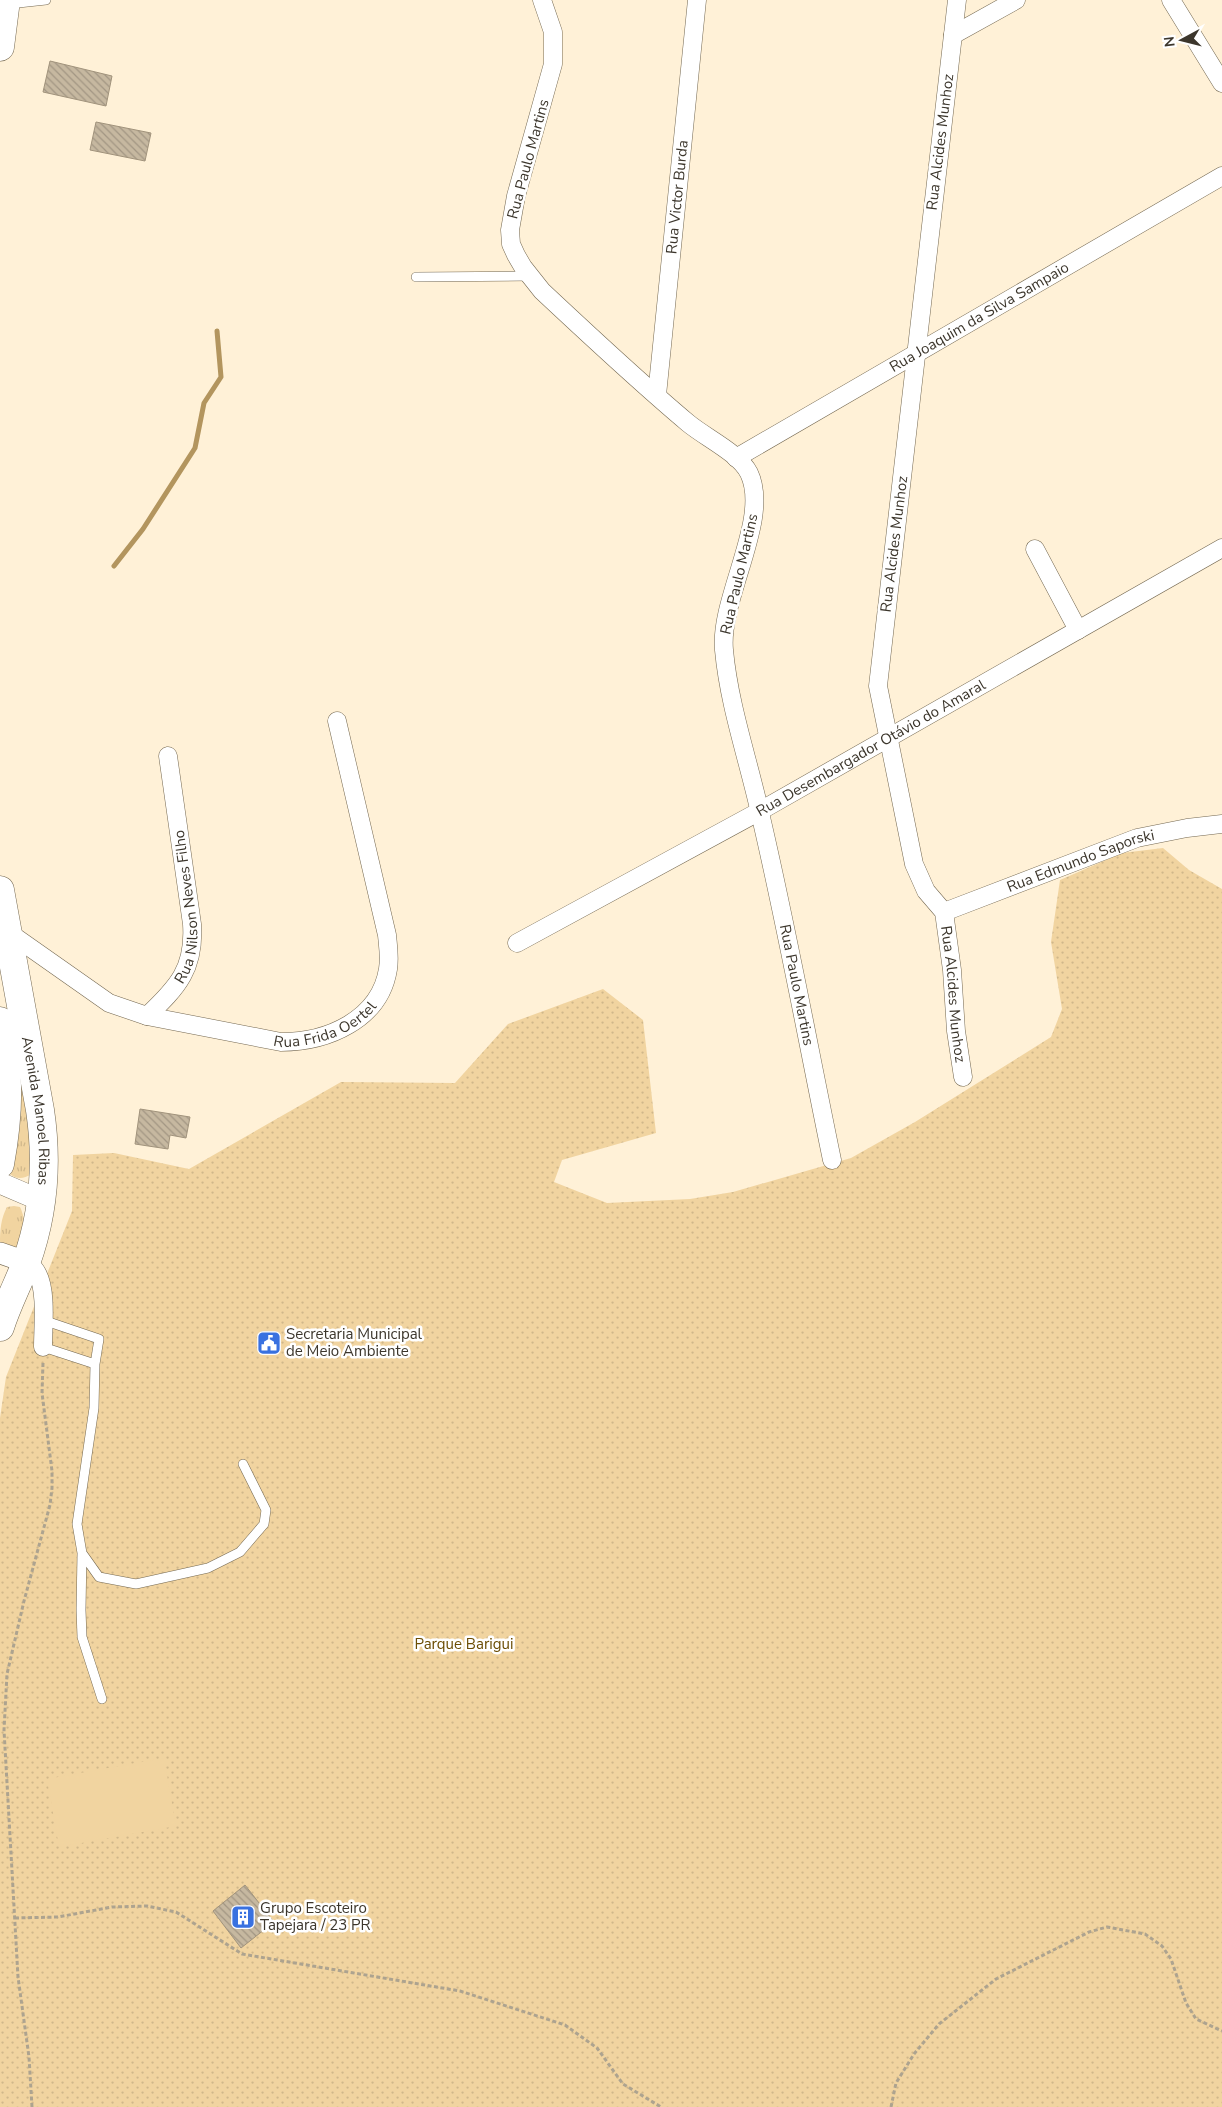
<svg xmlns="http://www.w3.org/2000/svg" width="1222" height="2107" viewBox="0 0 1222 2107" font-family="'Nunito Sans',sans-serif">
<defs>
<pattern id="grass-tufts" width="24" height="20" patternUnits="userSpaceOnUse" patternTransform="scale(1.25)"><rect width="24" height="20" fill="#f1d4a0"/><path d="M3 7l-1-3M5 7V3M7 7l1-3M15 17l-1-3M17 17v-4M19 17l1-3" fill="none" stroke="#d0b78a"/></pattern>
<pattern id="park-dots" width="8" height="8" patternUnits="userSpaceOnUse" patternTransform="scale(1.25)"><rect width="8" height="8" fill="#f1d4a0"/><path d="M2 2h.1M6 6h.1" fill="none" stroke="#d0b78a" stroke-width="1.8" stroke-linecap="round"/></pattern>
<pattern id="building-back-hatch" width="6" height="6" patternUnits="userSpaceOnUse" patternTransform="scale(1.25)"><rect width="6" height="6" fill="#c6b8a0"/><path d="M-1 5l2 2M0 0l6 6M5-1l2 2" fill="none" stroke="#a29683"/></pattern>
</defs>
<rect width="100%" height="100%" fill="#fff1d7"/>
<path fill="url(#grass-tufts)" d="M 28,1085 L 31,1174 C 24,1179 16,1180 9,1173 L 16,1086 Z
M 14,1206 L 20,1207 C 26,1219 27,1240 16,1249 L 0,1243 C 0,1230 1,1218 7,1207 Z"/>
<path fill="url(#park-dots)" d="M 1163,848 L 1189,870 L 1222,889 L 1222,2107 L 0,2107 L 0,1418 L 6,1377 L 72,1211 L 73,1155 L 114,1153 L 189,1169 L 341,1082 L 455,1083 L 508,1024 L 603,989 L 643,1020 L 656,1133 L 562,1160 L 554,1182 L 607,1203 L 690,1199 L 733,1192 L 851,1158 L 915,1122 L 1051,1037 L 1062,1009 L 1051,942 L 1060,880 L 1122,853 Z"/>
<path fill="#f1d4a0" d="M 164,1758 L 176,1826 L 59,1847 L 47,1779 Z"/>
<g fill="none" stroke-linecap="round" stroke-linejoin="round">
<path stroke="#b3955e" stroke-width="5" d="M 114,566 L 143,529 L 195,448 L 204,403 L 221,377 L 217,331"/>
</g>
<path fill="url(#building-back-hatch)" stroke="#a1937c" d="M 50,61 L 112,76 L 106,106 L 43,92 Z
M 96,122 L 151,133 L 145,161 L 90,150 Z
M 140,1109 L 190,1117 L 186,1138 L 170,1135 L 168,1149 L 135,1144 Z
M 245,1885 L 274,1922 L 241,1948 L 213,1911 Z"/>
<g fill="none" stroke-linecap="round" stroke-linejoin="round">
<g stroke="#746851" stroke-width="10">
<path id="service" d="M 9,4 L 46,0
M 416,277 L 529,276
M 43,1320 L 99,1339 L 95,1364 L 94,1408 L 77,1524 L 82,1553 L 99,1577 L 136,1584 L 208,1568 L 240,1552 L 264,1524 L 266,1510 L 243,1464
M 43,1347 L 95,1364
M 82,1553 L 81,1610 L 82,1637 L 102,1699"/>
</g>
<g stroke="#746851" stroke-width="19">
<g id="minor">
<path id="s1" d="M 542,0 L 553,32 L 553,64 L 516,196 L 510,230 L 511,244 L 516,255 L 523,267 L 542,291 C 590,336 638,381 688,423 C 706,438 739,453 749,473 C 771,519 719,598 724,650 C 729,705 748,759 760,813 C 787,928 808,1044 832,1160"/>
<path id="s2" d="M 957,0 L 878,686 L 914,864 L 926,891 L 944,912 L 952,970 L 956,1031 L 963,1077"/>
<path d="M 1171,0 L 1222,83"/>
<path d="M 953,35 L 1016,0"/>
<path id="s3" d="M 657,395 L 697,0"/>
<path id="s4" d="M 736,458 L 1222,176"/>
<path d="M 1035,549 L 1078,630"/>
<path id="s5" d="M 944,912 L 1137,838 L 1187,828 L 1222,824"/>
<path id="s6" d="M 8,932 L 109,1003 L 147,1016 L 281,1042 C 327,1042 380,1020 388,969 C 390,957 388,946 387,935 L 337,721"/>
<path id="s7" d="M 517,943 L 760,811 L 1222,548"/>
<path id="s8" d="M 147,1016 C 178,987 195,968 192,924 L 168,756"/>
<path d="M 26,1262 C 30,1265 35,1268 37,1273 C 47,1290 43,1327 43,1347"/>
</g>
</g>
<g stroke="#746851" stroke-width="22">
<path id="tertiary" d="M 0,1183 L 42,1201
M 0,1253 L 26,1262"/>
</g>
<g stroke="#746851" stroke-width="29">
<g id="primary">
<path d="M 0,47 L 6,0"/>
<path id="s9" d="M 0,890 L 40,1110 C 48,1163 44,1213 26,1263 C 18,1284 7,1305 0,1327"/>
<path d="M 0,1021 C 9,1075 10,1109 0,1164"/>
</g>
</g>
<path stroke="#ada38f" stroke-width="3" stroke-dasharray="4 2.5" stroke-linecap="butt" d="M 15,1918 L 58,1917 L 112,1907 L 147,1906 L 176,1912 L 242,1954 L 460,1991 L 565,2025 L 597,2048 L 623,2084 L 661,2107
M 32,2107 L 29,2057 L 18,1977 L 4,1730 L 7,1674 L 24,1601 L 50,1505 L 52,1488 L 52,1471 L 42,1393 L 43,1363
M 891,2107 L 896,2083 L 914,2054 L 939,2024 L 996,1979 L 1089,1932 L 1107,1927 L 1145,1934 L 1162,1946 L 1171,1959 L 1186,2003 L 1196,2019 L 1222,2031"/>
<use href="#service" stroke="#fff" stroke-width="9"/>
<use href="#minor" stroke="#fff" stroke-width="18"/>
<use href="#tertiary" stroke="#fff" stroke-width="21"/>
<use href="#primary" stroke="#fff" stroke-width="28"/>
</g>
<defs>
<g id="civic-square" transform="scale(1.25)"><rect x="-9" y="-9" width="18" height="18" rx="4" fill="#3971e0" stroke="#fff"/><path d="M-.6-6.5H3V-4.5H.6V-3L4-1V1h2V6H-6V1h2V-1L-.6-3ZM-1.2 2.5V6h2.4V2.5Z" fill="#fff"/></g>
<g id="building-square" transform="scale(1.25)"><rect x="-9" y="-9" width="18" height="18" rx="4" fill="#3971e0" stroke="#fff"/><path d="M-4-6H4V6H1V3H-1V6H-4ZM-2.5-4.3h1.7v1.8h-1.7ZM.8-4.3h1.7v1.8H.8ZM-2.5-1h1.7V.8h-1.7ZM.8-1h1.7V.8H.8Z" fill="#fff"/></g>
</defs>
<g fill-rule="evenodd">
<use href="#civic-square" x="269" y="1343"/>
<use href="#building-square" x="243" y="1917"/>
</g>
<g text-anchor="middle" stroke-width="5" stroke-linejoin="round" paint-order="stroke">
<g font-size="15" fill="#3c362c" stroke="#fff">
<text transform="translate(940 142) rotate(-83)" y="5">Rua Alcides Munhoz</text>
<text transform="translate(528 159) rotate(-75)" y="5">Rua Paulo Martins</text>
<text dy="5" stroke="none"><textPath href="#s3" startOffset="199">Rua Victor Burda</textPath></text>
<text dy="5" stroke="none"><textPath href="#s4" startOffset="281">Rua Joaquim da Silva Sampaio</textPath></text>
<text transform="translate(894 544) rotate(-83)" y="5">Rua Alcides Munhoz</text>
<text transform="translate(739 574) rotate(-77)" y="5">Rua Paulo Martins</text>
<text dy="5" stroke="none"><textPath href="#s7" startOffset="404">Rua Desembargador Otávio do Amaral</textPath></text>
<text dy="5" stroke="none"><textPath href="#s5" startOffset="146">Rua Edmundo Saporski</textPath></text>
<text dy="5" stroke="none"><textPath href="#s8" startOffset="124">Rua Nilson Neves Filho</textPath></text>
<text dy="5" stroke="none"><textPath href="#s1" startOffset="1109">Rua Paulo Martins</textPath></text>
<text dy="5" stroke="none"><textPath href="#s2" startOffset="1012">Rua Alcides Munhoz</textPath></text>
<text dy="5" stroke="none"><textPath href="#s6" startOffset="348">Rua Frida Oertel</textPath></text>
<text dy="5" stroke="none"><textPath href="#s9" startOffset="224">Avenida Manoel Ribas</textPath></text>
</g>
<g font-size="15" fill="#3c362c" stroke="#fff" text-anchor="start">
<text x="286" y="1339">Secretaria Municipal<tspan x="286" dy="17">de Meio Ambiente</tspan></text>
<text x="260" y="1913">Grupo Escoteiro<tspan x="260" dy="17">Tapejara / 23 PR</tspan></text>
</g>
<g font-size="15" fill="#6b4d04" stroke="#fff">
<text x="464" y="1649">Parque Barigui</text>
</g>
</g>
<g transform="translate(1182 40) rotate(263)" stroke="#ffffff" stroke-width="4" paint-order="stroke">
<path d="M0-4L9 19L0 12L-9 19Z" fill="#3c362c"/>
<text y="-8" font-size="14" font-weight="bold" text-anchor="middle" fill="#3c362c">N</text>
</g>
</svg>
